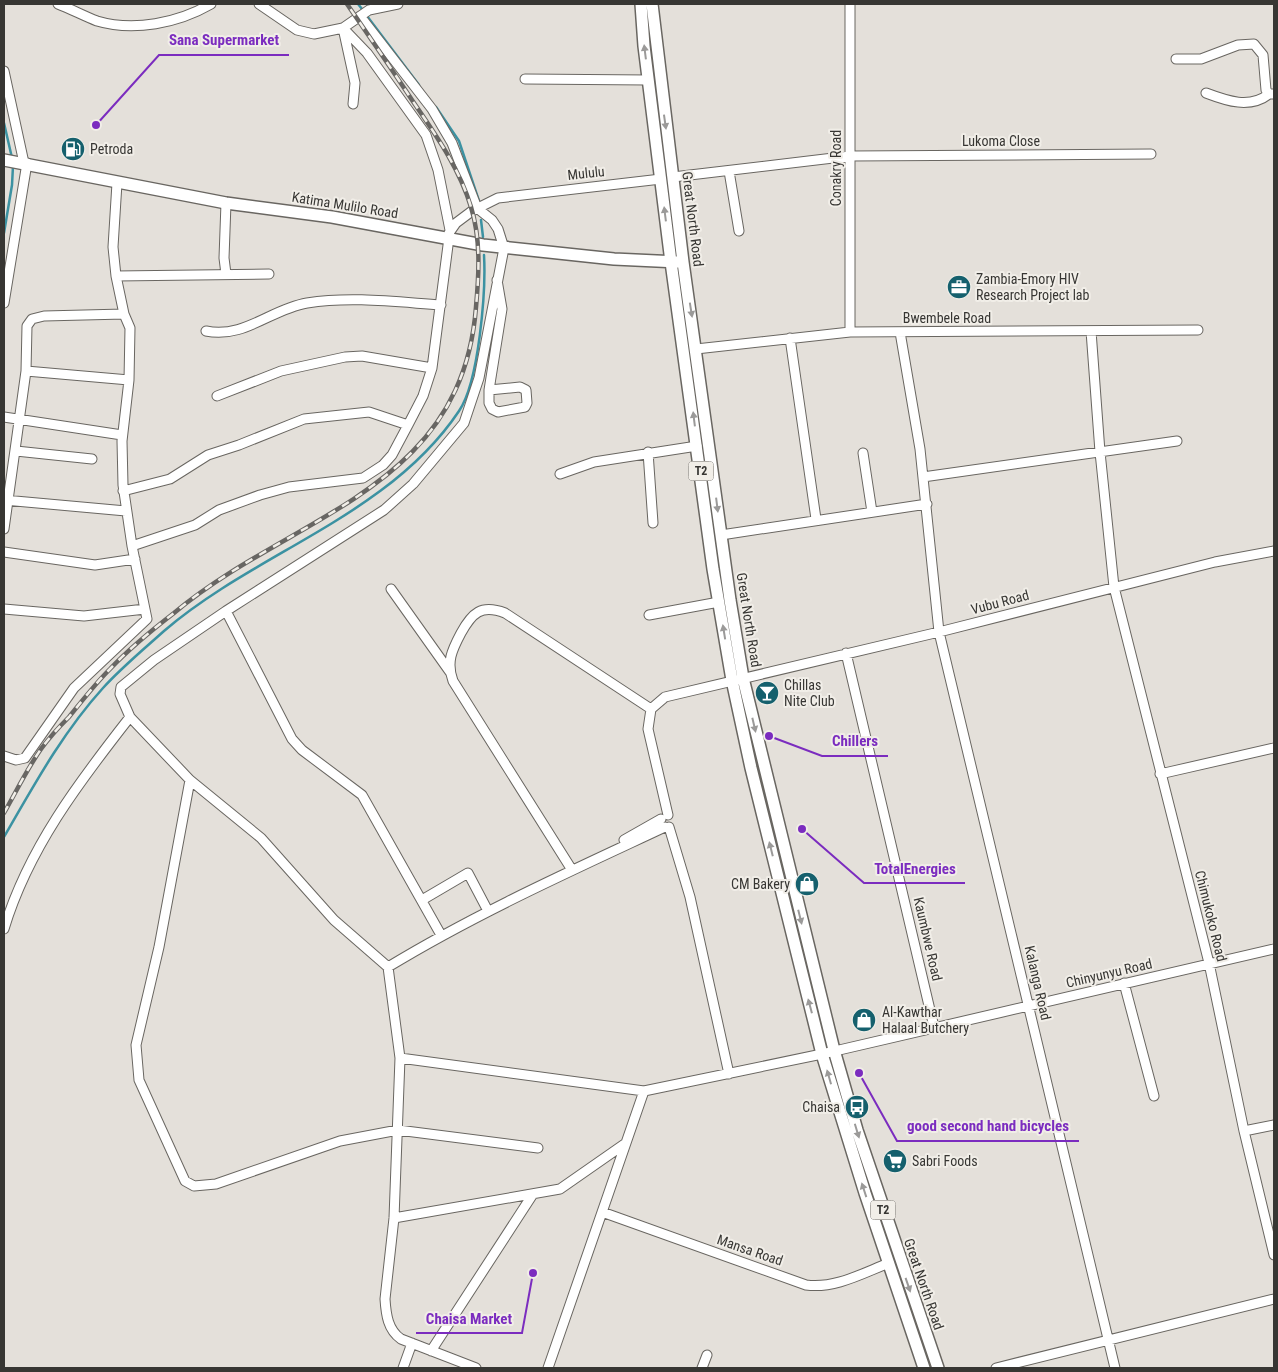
<svg xmlns="http://www.w3.org/2000/svg" width="1278" height="1372" viewBox="0 0 1278 1372" font-family="'Roboto Condensed',sans-serif">
<rect width="100%" height="100%" fill="#e4e0da"/>
<g fill="none" stroke-linecap="round" stroke-linejoin="round">
<path stroke="#3c92a2" stroke-width="2.5" d="M 358,4 L 362,9
M 367,16 L 419,85
M 436,107 L 459,141 L 479,201
M 4,123 L 12,158
M 481,220 L 483,237
M 4,233 L 12,185 L 13,166
M 4,837 C 34,785 63,732 103,688 C 121,668 144,649 164,631 C 257,551 389,516 459,411 C 479,382 486,291 484,255"/>
<g stroke="#696661" stroke-width="11">
<path id="minor" d="M 58,4 C 71,9 84,16 97,21 C 134,32 178,23 211,4
M 259,4 L 297,30 L 314,34 L 343,28 L 369,10 L 398,4
M 343,28 L 355,83 L 353,104
M 1176,59 L 1201,59 L 1238,45 L 1254,44 L 1263,55 L 1266,90 L 1269,94 L 1274,94
M 4,71 L 24,163
M 525,79 L 648,80
M 1206,93 C 1227,101 1250,109 1269,94
M 729,171 L 739,231
M 673,177 L 850,156 L 1151,154
M 449,233 L 456,223 L 472,211 L 498,198 L 661,179
M 226,274 L 224,258 L 226,203
M 116,276 L 269,274
M 4,303 L 27,163
M 206,331 C 244,339 271,309 307,303 C 351,296 397,302 441,305
M 1091,331 L 1100,452 L 1114,587 L 1209,963 L 1244,1131 L 1274,1255
M 850,332 L 850,4
M 900,332 L 920,449 L 939,632 L 1115,1368
M 790,338 L 816,519
M 696,349 L 850,332 L 1198,330
M 26,371 L 129,380
M 520,387 L 526,390 L 527,403 L 525,407 L 498,412 L 492,409 L 489,403 L 489,390 Z
M 489,390 L 502,309 L 497,280
M 217,396 L 281,371 L 345,357 L 362,356 L 432,368
M 4,417 L 122,435
M 16,451 L 92,459
M 648,452 L 653,523
M 863,453 L 872,512
M 560,474 L 594,462 L 697,446
M 923,477 L 1177,441
M 123,491 L 170,479 L 208,455 L 239,445 L 304,419 L 369,412 L 408,425
M 4,500 L 126,511
M 4,529 L 26,371 L 27,326 L 32,319 L 44,316 L 124,314
M 721,535 L 927,504
M 132,546 L 195,525 L 219,510 L 260,495 L 289,487 L 363,478 L 383,465 L 392,455 L 408,425 L 423,396 L 432,368 L 450,230 L 438,170 L 426,135 L 367,53 L 343,28
M 4,552 L 95,565 L 135,559
M 391,589 L 450,672
M 4,609 L 84,616 L 145,609
M 226,611 L 292,739 L 302,750 L 362,795 L 441,935
M 649,615 L 719,602
M 846,653 L 934,1027
M 130,717 L 120,694 L 121,687 L 154,660 L 226,611 L 384,510 L 413,484 L 464,423 L 479,378 L 504,248 L 498,229 L 492,220 L 477,208 L 452,143 L 432,109 L 360,16
M 4,756 L 16,760 L 25,758 L 74,688 L 147,619 L 132,546 L 123,485 L 122,441 L 129,380 L 130,328 L 124,314 L 116,276 L 113,247 L 117,183
M 1160,774 L 1274,748
M 190,780 L 159,947 L 136,1045 L 139,1080 L 185,1181 L 194,1186 L 216,1184 L 340,1141 L 398,1130 L 538,1148
M 668,815 L 648,729 L 651,709 L 665,697 L 939,632 L 1215,562 L 1274,551
M 669,827 L 690,897 L 729,1074
M 624,840 L 661,819
M 572,870 L 453,681 C 446,662 452,650 461,633 C 472,613 481,604 505,613 L 651,709
M 422,900 L 468,873 L 488,911
M 4,929 C 28,849 79,782 130,717 L 190,780 L 261,838 L 334,920 L 388,967
M 1124,983 L 1154,1096
M 400,1058 L 644,1091 L 822,1054 L 1274,949
M 1244,1131 L 1274,1125
M 602,1212 L 806,1285 C 835,1289 863,1273 889,1263
M 394,1218 L 560,1189 L 626,1143
M 431,1351 L 533,1194
M 403,1368 L 412,1343
M 476,1368 L 401,1339 C 388,1330 386,1315 385,1299 L 394,1218 L 400,1058 L 388,967 C 477,913 571,871 665,827
M 548,1368 L 644,1091
M 702,1368 L 707,1355
M 996,1368 L 1274,1299"/>
</g>
<g stroke="#696661" stroke-width="14">
<path id="major" d="M 641,4 L 644,46 L 671,262 L 713,569 L 732,680 L 751,768 L 822,1054 L 865,1193 L 924,1368
M 652,4 L 683,262 L 730,600 L 743,678 L 834,1050 L 857,1130 L 938,1368
M 4,160 L 226,203 L 332,217 L 483,245 L 614,259 L 678,262"/>
</g>
<use href="#minor" stroke="#fff" stroke-width="9"/>
<use href="#major" stroke="#fff" stroke-width="11"/>
<g stroke="#686663" stroke-width="4.5">
<path id="rail" d="M 4,813 C 16,792 27,769 41,749 C 49,738 59,727 69,717 C 82,701 95,684 110,669 C 129,649 152,630 174,613 C 292,514 462,491 476,307 C 479,274 481,239 471,207 C 459,167 435,134 412,100 C 391,68 369,36 347,4"/>
</g>
<use href="#rail" stroke="#f1eee8" stroke-width="2.5" stroke-dasharray="8" stroke-linecap="butt"/>
</g>
<defs><path id="oneway-solid" d="M-6-.8H1V-3.2L6.5 0L1 3.2V.8H-6Z" transform="scale(1.25)"/></defs>
<g fill="#9b9a99">
<use href="#oneway-solid" transform="translate(645 52) rotate(-97)"/>
<use href="#oneway-solid" transform="translate(665 122) rotate(82)"/>
<use href="#oneway-solid" transform="translate(665 214) rotate(-97)"/>
<use href="#oneway-solid" transform="translate(691 310) rotate(81)"/>
<use href="#oneway-solid" transform="translate(694 419) rotate(-97)"/>
<use href="#oneway-solid" transform="translate(717 505) rotate(83)"/>
<use href="#oneway-solid" transform="translate(724 632) rotate(-99)"/>
<use href="#oneway-solid" transform="translate(754 725) rotate(77)"/>
<use href="#oneway-solid" transform="translate(771 849) rotate(-104)"/>
<use href="#oneway-solid" transform="translate(800 917) rotate(76)"/>
<use href="#oneway-solid" transform="translate(810 1006) rotate(-105)"/>
<use href="#oneway-solid" transform="translate(829 1077) rotate(-106)"/>
<use href="#oneway-solid" transform="translate(857 1131) rotate(73)"/>
<use href="#oneway-solid" transform="translate(864 1190) rotate(-108)"/>
<use href="#oneway-solid" transform="translate(908 1285) rotate(71)"/>
</g>
<defs>
<g id="fuel-disc" transform="scale(1.25)"><circle r="9.5" fill="#15606d" stroke="#f1eee8"/><path d="M-5.5-6h7V0h2V4h1.3V-2.5L3-4.5l.8-.8L6-3V5H2.5V1h-1V6h-7ZM-4.2-4.7v3.2H.2V-4.7Z" fill="#fff"/></g>
<g id="office-disc" transform="scale(1.25)"><circle r="9.5" fill="#15606d" stroke="#f1eee8"/><path d="M-6-3h4V-5.5h4V-3h4V5H-6ZM-1-4.5V-3h2v-1.5ZM-6 0V1H6V0Z" fill="#fff"/></g>
<g id="bar-disc" transform="scale(1.25)"><circle r="9.5" fill="#15606d" stroke="#f1eee8"/><path d="M-6-5H6L.8 .8V4.5H3.5V6h-7V4.5H-.8V.8Z" fill="#fff"/></g>
<g id="shop-disc" transform="scale(1.25)"><circle r="9.5" fill="#15606d" stroke="#f1eee8"/><path d="M-5-2.5h2.3a2.7 3.5 0 0 1 5.4 0H5L5.5 6h-11ZM-1.5-2.5h3a1.5 2.3 0 0 0-3 0Z" fill="#fff"/></g>
<g id="bus-disc" transform="scale(1.25)"><circle r="9.5" fill="#15606d" stroke="#f1eee8"/><path d="M-5-6H5V4H4V6H2V4H-2V6H-4V4H-5ZM-3.5-4V0h7V-4ZM-3.5 1.2v1.5H-2V1.2ZM2 1.2v1.5H3.5V1.2Z" fill="#fff"/></g>
<g id="supermarket-disc" transform="scale(1.25)"><circle r="9.5" fill="#15606d" stroke="#f1eee8"/><path d="M-6-5.5h2.5l.6 2H6L4.5 2H-2.5L-4.4-4H-6ZM-1.5 3.2a1.3 1.3 0 1 0 .1 0ZM3 3.2a1.3 1.3 0 1 0 .1 0Z" fill="#fff"/></g>
</defs>
<g fill-rule="evenodd">
<use href="#fuel-disc" x="73" y="149"/>
<use href="#office-disc" x="959" y="287"/>
<use href="#bar-disc" x="767" y="693"/>
<use href="#shop-disc" x="807" y="884"/>
<use href="#shop-disc" x="864" y="1020"/>
<use href="#bus-disc" x="857" y="1107"/>
<use href="#supermarket-disc" x="895" y="1161"/>
</g>
<g text-anchor="middle" stroke-width="4" stroke-linejoin="round" paint-order="stroke">
<g fill="#f1eee8" stroke="#6f6d69" stroke-width="1">
<rect x="688.5" y="461.5" width="25" height="19" rx="4"/>
<rect x="870.5" y="1200.5" width="25" height="19" rx="4"/>
</g>
<g font-size="12" font-weight="bold" fill="#373633">
<text x="701" y="475">T2</text>
<text x="883" y="1214">T2</text>
</g>
<g font-size="14" fill="#373633" stroke="#f1eee8">
<text x="1001" y="146">Lukoma Close</text>
<text transform="translate(836 168) rotate(-90)" y="5">Conakry Road</text>
<text transform="translate(586 173) rotate(-6)" y="5">Mululu</text>
<text transform="translate(345 205) rotate(9)" y="5">Katima Mulilo Road</text>
<text transform="translate(693 219) rotate(83)" y="5">Great North Road</text>
<text x="947" y="323">Bwembele Road</text>
<text transform="translate(1000 602) rotate(-15)" y="5">Vubu Road</text>
<text transform="translate(749 620) rotate(81)" y="5">Great North Road</text>
<text transform="translate(1211 916) rotate(76)" y="5">Chimukoko Road</text>
<text transform="translate(928 939) rotate(77)" y="5">Kaumbwe Road</text>
<text transform="translate(1109 973) rotate(-13)" y="5">Chinyunyu Road</text>
<text transform="translate(1038 983) rotate(77)" y="5">Kalanga Road</text>
<text transform="translate(750 1250) rotate(19)" y="5">Mansa Road</text>
<text transform="translate(924 1284) rotate(71)" y="5">Great North Road</text>
</g>
<g font-size="14" fill="#373633" stroke="#f1eee8" text-anchor="start">
<text x="90" y="154">Petroda</text>
<text x="976" y="284">Zambia-Emory HIV<tspan x="976" dy="16">Research Project lab</tspan></text>
<text x="784" y="690">Chillas<tspan x="784" dy="16">Nite Club</tspan></text>
<text x="790" y="889" text-anchor="end">CM Bakery</text>
<text x="882" y="1017">Al-Kawthar<tspan x="882" dy="16">Halaal Butchery</tspan></text>
<text x="840" y="1112" text-anchor="end">Chaisa</text>
<text x="912" y="1166">Sabri Foods</text>
</g>
</g>
<path fill="none" stroke="#7b2cbf" stroke-width="2" d="M96 125L159 55H289M769 736L822 756H888M802 829L864 883H965M859 1073L897 1141H1079M533 1273L522 1333H416"/>
<g fill="#7b2cbf" stroke="#f1eee8" stroke-width="2">
<circle cx="96" cy="125" r="5"/>
<circle cx="769" cy="736" r="5"/>
<circle cx="802" cy="829" r="5"/>
<circle cx="859" cy="1073" r="5"/>
<circle cx="533" cy="1273" r="5"/>
</g>
<g font-size="15" text-anchor="middle" font-weight="bold" fill="#7b2cbf" stroke="#f1eee8" stroke-width="4" stroke-linejoin="round" paint-order="stroke">
<text x="224" y="45">Sana Supermarket</text>
<text x="855" y="746">Chillers</text>
<text x="915" y="874">TotalEnergies</text>
<text x="988" y="1131">good second hand bicycles</text>
<text x="469" y="1324">Chaisa Market</text>
</g>
<rect width="1278" height="1372" fill="none" stroke="#373633" stroke-width="10"/>
</svg>
